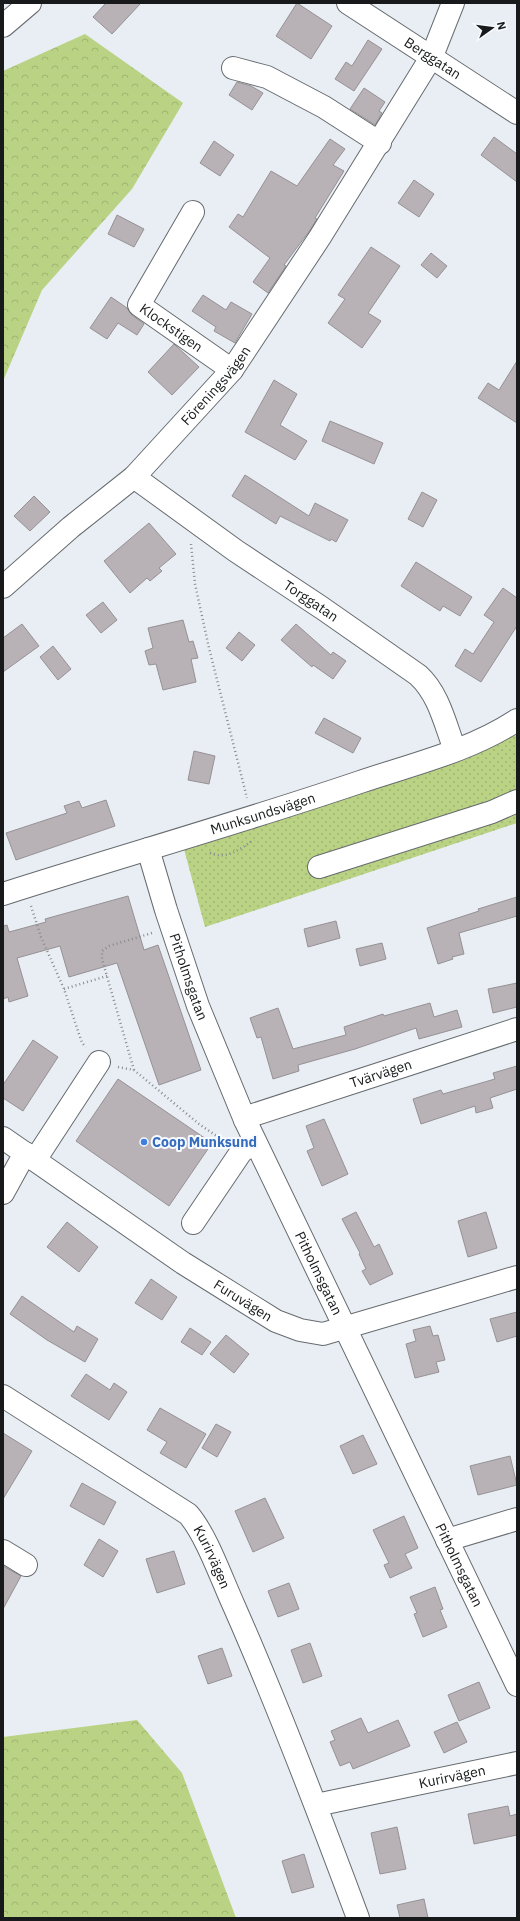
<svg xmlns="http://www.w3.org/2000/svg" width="520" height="1921" viewBox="0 0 520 1921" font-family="'IBM Plex Sans',sans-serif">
<defs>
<pattern id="forest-crowns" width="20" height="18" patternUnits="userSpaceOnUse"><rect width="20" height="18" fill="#bad284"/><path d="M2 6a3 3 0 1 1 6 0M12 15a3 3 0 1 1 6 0" fill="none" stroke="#9fb471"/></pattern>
<pattern id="park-dots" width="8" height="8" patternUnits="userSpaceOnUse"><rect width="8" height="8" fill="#bad284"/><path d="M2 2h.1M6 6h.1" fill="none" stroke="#9fb471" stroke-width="1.8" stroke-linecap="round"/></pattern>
</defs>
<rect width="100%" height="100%" fill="#e8eef3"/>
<path fill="url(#forest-crowns)" d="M 85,34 L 183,103 L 132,189 L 42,290 L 3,381 L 3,71 Z
M 137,1720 L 182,1773 L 236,1918 L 3,1918 L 3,1737 Z"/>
<path fill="url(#park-dots)" d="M 505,723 L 517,737 L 517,823 L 205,927 L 181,838 Z"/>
<path fill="#b8b2b7" stroke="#969195" d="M 106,3 L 141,3 L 112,34 L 93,17 Z
M 297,3 L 332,26 L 311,59 L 276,36 Z
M 368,40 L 382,49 L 354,91 L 335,79 L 346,62 L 352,66 Z
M 237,82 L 251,86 L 263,93 L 252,110 L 229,95 Z
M 364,88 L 385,102 L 379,111 L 382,113 L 375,125 L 350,109 Z
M 494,137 L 517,154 L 517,182 L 481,155 Z
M 330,139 L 345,149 L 333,165 L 344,171 L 315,218 L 317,219 L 310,230 L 284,265 L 286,266 L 268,293 L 253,282 L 270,258 L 229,227 L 238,214 L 243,217 L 271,171 L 297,186 Z
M 214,141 L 234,155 L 220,176 L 200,163 Z
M 414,180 L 434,194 L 419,217 L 398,203 Z
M 117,215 L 144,229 L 134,247 L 108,234 Z
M 371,247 L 400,266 L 368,313 L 381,321 L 362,348 L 328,323 L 345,299 L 338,295 Z
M 431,253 L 447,266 L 437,278 L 421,265 Z
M 203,295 L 226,310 L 231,302 L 252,314 L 235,343 L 214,331 L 216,327 L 192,311 Z
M 111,297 L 127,308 L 132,315 L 144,324 L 137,335 L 118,323 L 107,339 L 90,328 Z
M 174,344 L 199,367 L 172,395 L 148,372 Z
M 517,361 L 517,423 L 478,398 L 488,383 L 499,390 Z
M 274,380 L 297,394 L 280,425 L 307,441 L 295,460 L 245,432 Z
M 330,421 L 383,443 L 374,464 L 322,441 Z
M 245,475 L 309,516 L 315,503 L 348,520 L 336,542 L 331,539 L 330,541 L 280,516 L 276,524 L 232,496 Z
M 422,492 L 437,500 L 423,527 L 408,519 Z
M 34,496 L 50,512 L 30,531 L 14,516 Z
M 149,523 L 176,554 L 159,568 L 162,571 L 150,581 L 147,578 L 130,593 L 104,561 Z
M 416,562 L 472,597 L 460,616 L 443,606 L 440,611 L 401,586 Z
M 503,588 L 517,598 L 517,626 L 481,682 L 455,666 L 465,649 L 473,654 L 494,622 L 484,615 Z
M 103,602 L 117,620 L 101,633 L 86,615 Z
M 183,620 L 189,642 L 193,641 L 198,658 L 191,659 L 196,682 L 163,690 L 156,664 L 149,665 L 145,651 L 153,648 L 148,628 Z
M 22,624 L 39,646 L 3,672 L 3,638 Z
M 296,624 L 331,655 L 333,652 L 346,661 L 333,679 L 313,665 L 312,667 L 281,640 Z
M 239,632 L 255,645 L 242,661 L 226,648 Z
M 53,646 L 71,669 L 58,680 L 40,657 Z
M 324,718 L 361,738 L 353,753 L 315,733 Z
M 194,751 L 215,756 L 209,784 L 188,780 Z
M 106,800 L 115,826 L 16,860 L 6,833 L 67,813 L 64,806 L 79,801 L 82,808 Z
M 128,896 L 144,950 L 158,945 L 201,1070 L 159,1085 L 117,963 L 69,977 L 60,946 L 17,958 L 28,996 L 9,1002 L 8,997 L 3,999 L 3,926 L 7,925 L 9,932 L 46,922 L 45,919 Z
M 517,897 L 517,916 L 459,933 L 464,954 L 452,957 L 453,959 L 438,964 L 427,928 L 479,911 L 478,909 Z
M 336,921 L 340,938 L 308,947 L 304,929 Z
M 382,943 L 386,959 L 360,966 L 356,949 Z
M 517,983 L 517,1007 L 493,1013 L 488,989 Z
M 430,1003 L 434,1017 L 457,1010 L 462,1027 L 419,1039 L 416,1028 L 355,1049 L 298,1065 L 299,1071 L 273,1079 L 261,1037 L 257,1038 L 250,1018 L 278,1008 L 293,1049 L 346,1035 L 344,1027 L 383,1014 L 384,1016 Z
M 33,1040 L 58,1057 L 23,1111 L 3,1098 L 3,1085 Z
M 517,1066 L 517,1089 L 490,1098 L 493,1108 L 476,1113 L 475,1106 L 421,1124 L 413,1099 L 441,1090 L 443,1094 L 495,1079 L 493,1073 Z
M 118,1079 L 212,1143 L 169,1206 L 76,1141 Z
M 324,1119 L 348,1174 L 322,1186 L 307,1151 L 314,1148 L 306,1126 Z
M 356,1212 L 374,1247 L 379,1244 L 393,1274 L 370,1285 L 362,1271 L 366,1269 L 359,1254 L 360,1253 L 342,1219 Z
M 486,1212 L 497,1248 L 468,1257 L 458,1221 Z
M 67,1222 L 98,1247 L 79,1272 L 47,1247 Z
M 151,1279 L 177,1297 L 162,1320 L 135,1303 Z
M 22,1296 L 74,1332 L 77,1326 L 98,1339 L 85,1362 L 47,1340 L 10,1314 Z
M 517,1312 L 517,1336 L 497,1342 L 490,1319 Z
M 430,1326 L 433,1336 L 438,1335 L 445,1360 L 436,1362 L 439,1372 L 415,1378 L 406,1344 L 416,1341 L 413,1330 Z
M 190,1328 L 211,1342 L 202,1355 L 181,1342 Z
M 226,1335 L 249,1354 L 234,1373 L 210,1354 Z
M 86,1374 L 110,1390 L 114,1383 L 127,1392 L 109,1420 L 71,1396 Z
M 160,1408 L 206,1434 L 186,1468 L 160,1453 L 167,1442 L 147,1430 Z
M 216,1424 L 231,1432 L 217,1457 L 202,1448 Z
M 3,1433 L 32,1451 L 3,1499 Z
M 363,1435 L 377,1464 L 353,1474 L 340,1446 Z
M 510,1456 L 517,1485 L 478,1495 L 470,1466 Z
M 82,1483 L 116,1502 L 104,1525 L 70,1506 Z
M 265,1498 L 284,1538 L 253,1552 L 235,1511 Z
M 404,1516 L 418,1548 L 405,1554 L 412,1568 L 390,1578 L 384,1565 L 389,1563 L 373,1530 Z
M 99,1539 L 118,1551 L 103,1577 L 84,1565 Z
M 174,1551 L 185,1584 L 157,1593 L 146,1559 Z
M 3,1566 L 21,1576 L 3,1609 Z
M 289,1583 L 299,1609 L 278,1617 L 268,1591 Z
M 435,1587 L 443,1609 L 440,1610 L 447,1627 L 423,1637 L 414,1614 L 417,1613 L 410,1597 Z
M 310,1643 L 322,1676 L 303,1683 L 291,1650 Z
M 222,1648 L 232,1676 L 208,1684 L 198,1656 Z
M 479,1682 L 490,1708 L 459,1721 L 448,1695 Z
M 361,1718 L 368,1733 L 398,1720 L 410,1746 L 353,1769 L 350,1762 L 340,1766 L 330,1742 L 335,1740 L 331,1731 Z
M 457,1722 L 467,1742 L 444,1753 L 434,1732 Z
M 508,1806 L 510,1816 L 517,1814 L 517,1835 L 474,1844 L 468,1814 Z
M 397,1827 L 406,1869 L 380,1874 L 371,1833 Z
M 304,1854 L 314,1887 L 292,1893 L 282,1861 Z
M 424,1899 L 428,1918 L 400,1918 L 397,1905 Z"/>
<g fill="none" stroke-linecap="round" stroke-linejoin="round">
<g stroke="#666b6f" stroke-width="24">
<g id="minor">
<path id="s1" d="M 348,3 L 517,113"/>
<path d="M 3,26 L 30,3"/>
<path d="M 233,68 L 267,77 L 324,107 L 380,143"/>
<path id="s2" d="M 193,212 L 139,305 L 232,370"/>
<path id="s3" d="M 134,477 L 236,551 L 322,608 L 418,675 C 439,694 445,724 455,750"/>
<path id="s4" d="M 3,587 L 71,527 L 134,477 L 232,370 L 320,237 L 432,56 L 453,3"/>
<path id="s5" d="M 148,849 L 166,910 L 198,1006 L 245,1120 L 517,1685"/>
<path d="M 319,867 L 492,812 L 517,801"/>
<path id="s6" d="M 3,894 C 122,856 242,822 360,782 C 413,764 470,751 517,720"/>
<path id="s7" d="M 245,1120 L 250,1116 L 517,1029"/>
<path id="s8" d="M 3,1138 L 183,1263 L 276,1321 L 300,1330 L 323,1334 L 517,1277"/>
<path d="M 35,1160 L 99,1062"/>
<path d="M 3,1193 L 25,1153"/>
<path d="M 193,1223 L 241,1152 L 255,1142"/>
<path id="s9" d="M 3,1396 L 188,1514 C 206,1534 222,1580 234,1606 C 279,1708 319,1813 358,1918"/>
<path d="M 447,1540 L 517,1519"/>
<path d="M 3,1551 L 26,1565"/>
<path id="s10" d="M 316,1805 L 517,1763"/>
</g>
</g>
<path stroke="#888c8f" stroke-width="2.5" stroke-dasharray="1 3" stroke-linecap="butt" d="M 191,544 L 195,584 L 209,648 L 247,798
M 210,853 C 228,860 239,849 254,840
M 31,906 L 41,937 L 64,989 L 82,1043 L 86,1047
M 64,989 L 107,976
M 118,1067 L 134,1070 L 199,1124 L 224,1141
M 134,1070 L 102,959 L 102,951 L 109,946 L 152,933"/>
<use href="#minor" stroke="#fff" stroke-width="22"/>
</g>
<circle fill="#3f7fe0" stroke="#f7fbff" stroke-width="1.5" cx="144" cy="1142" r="4"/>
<g text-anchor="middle" stroke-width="4" stroke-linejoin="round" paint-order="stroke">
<g font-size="14" fill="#17191a" stroke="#f7fbff">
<text dy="5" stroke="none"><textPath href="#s1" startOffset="101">Berggatan</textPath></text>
<text dy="5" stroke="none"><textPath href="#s2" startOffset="147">Klockstigen</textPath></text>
<text dy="5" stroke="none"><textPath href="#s4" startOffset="294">Föreningsvägen</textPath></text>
<text dy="5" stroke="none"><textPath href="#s3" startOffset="216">Torggatan</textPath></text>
<text dy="5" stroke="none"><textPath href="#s6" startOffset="272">Munksundsvägen</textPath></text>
<text dy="5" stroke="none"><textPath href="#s5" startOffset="134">Pitholmsgatan</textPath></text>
<text dy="5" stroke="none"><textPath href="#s7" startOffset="144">Tvärvägen</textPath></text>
<text dy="5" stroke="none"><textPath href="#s5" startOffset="458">Pitholmsgatan</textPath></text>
<text dy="5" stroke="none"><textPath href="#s8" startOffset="290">Furuvägen</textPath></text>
<text dy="5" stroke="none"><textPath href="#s9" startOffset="269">Kurirvägen</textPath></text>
<text dy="5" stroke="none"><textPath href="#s5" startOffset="782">Pitholmsgatan</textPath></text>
<text dy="5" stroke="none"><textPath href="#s10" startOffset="139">Kurirvägen</textPath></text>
</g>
<g font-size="14" font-weight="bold" fill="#366cbe" stroke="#f7fbff" text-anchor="start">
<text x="152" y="1147">Coop Munksund</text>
</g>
</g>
<rect width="520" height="1921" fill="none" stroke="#17191a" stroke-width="8"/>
<g transform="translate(492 28) rotate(76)" stroke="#f7fbff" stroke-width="3" paint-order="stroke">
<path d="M0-3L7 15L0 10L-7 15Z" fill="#17191a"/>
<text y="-6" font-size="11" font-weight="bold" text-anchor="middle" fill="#17191a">N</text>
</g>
</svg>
